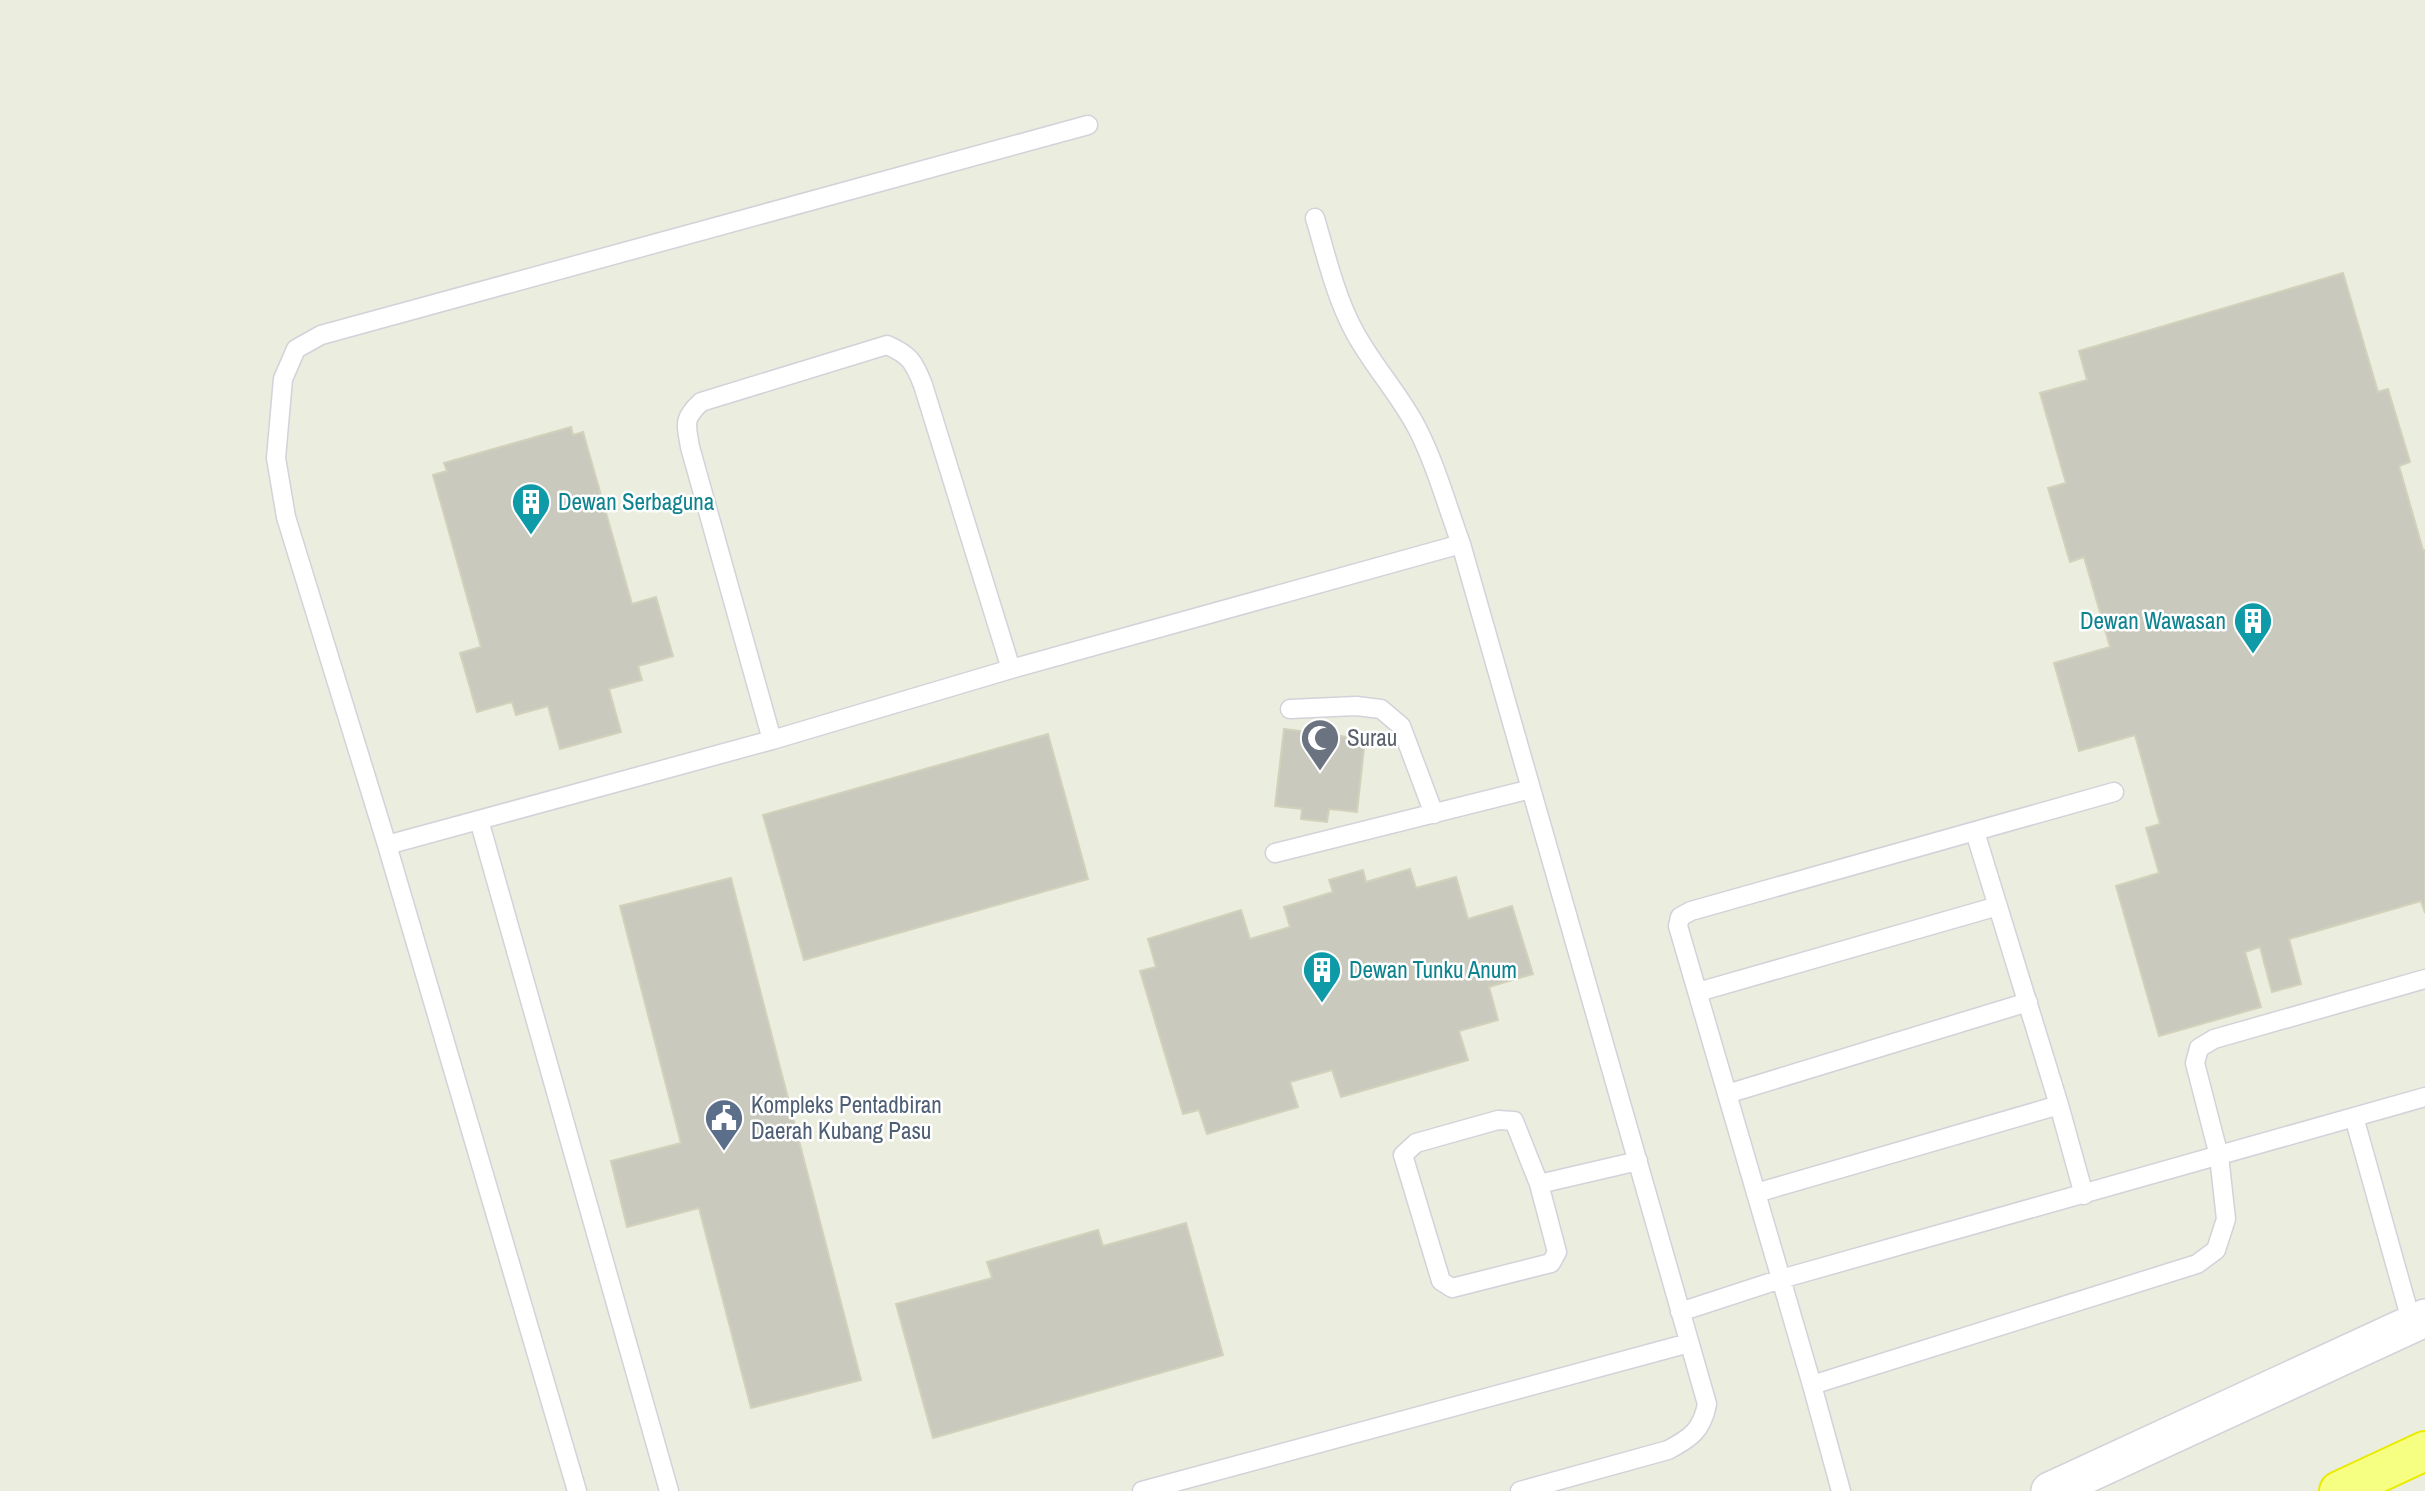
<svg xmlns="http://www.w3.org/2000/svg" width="2425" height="1491" viewBox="0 0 2425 1491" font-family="'Archivo Narrow',sans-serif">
<rect width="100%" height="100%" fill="#ebedde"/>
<path fill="#cac9bd" stroke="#d2d2bc" stroke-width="2" d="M 2343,273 L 2378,392 L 2388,389 L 2410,462 L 2399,466 L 2423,550 L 2425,550 L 2425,913 L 2421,901 L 2289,939 L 2301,984 L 2272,992 L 2260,947 L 2245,952 L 2261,1007 L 2159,1036 L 2116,886 L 2159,873 L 2146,828 L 2160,824 L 2135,735 L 2079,751 L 2054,663 L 2110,647 L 2084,557 L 2070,562 L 2048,488 L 2066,483 L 2040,393 L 2087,380 L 2079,351 Z
M 571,427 L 573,435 L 583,432 L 632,604 L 656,597 L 673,656 L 638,666 L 642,680 L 609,689 L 621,732 L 560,749 L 548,706 L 516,715 L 512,702 L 477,712 L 460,653 L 481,647 L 433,475 L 447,471 L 444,463 Z
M 1284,729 L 1365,739 L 1357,812 L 1329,809 L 1327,822 L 1301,819 L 1302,809 L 1275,806 Z
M 1048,734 L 1088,879 L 804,960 L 763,815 Z
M 1410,869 L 1416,888 L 1456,877 L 1468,919 L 1512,906 L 1533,974 L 1489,987 L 1498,1020 L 1459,1031 L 1468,1060 L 1341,1097 L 1332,1070 L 1290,1082 L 1298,1107 L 1207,1134 L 1199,1110 L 1183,1114 L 1140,971 L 1156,967 L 1148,939 L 1241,910 L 1250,939 L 1290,927 L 1284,907 L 1333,892 L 1329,880 L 1363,870 L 1366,882 Z
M 731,878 L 861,1380 L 751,1408 L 699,1208 L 627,1227 L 611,1161 L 681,1143 L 620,906 Z
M 1186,1223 L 1223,1355 L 933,1438 L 896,1304 L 992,1278 L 987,1262 L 1098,1230 L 1103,1246 Z"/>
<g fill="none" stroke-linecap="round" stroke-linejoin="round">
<g stroke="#d2d2da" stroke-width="21">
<path id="service" d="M 1315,218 C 1326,255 1335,295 1353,329 C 1371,364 1399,393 1417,428 C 1436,465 1447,506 1461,544 L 1707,1404 C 1702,1430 1691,1438 1668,1450 L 1520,1491
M 1290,709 L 1356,706 L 1381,709 L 1401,726 L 1434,814
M 772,740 L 690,447 C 686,423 683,419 701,402 L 887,345 C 910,355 914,362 923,385 L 1011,669
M 479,820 L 669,1491
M 1975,832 L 2059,1105 L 2084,1195
M 387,845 L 772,740 L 1011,669 L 1461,544
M 1275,853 L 1531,789
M 1698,992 L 1998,906
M 1727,1094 L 2028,1002
M 2354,1117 L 2412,1324
M 1498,1120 L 1514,1121 L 1539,1184 L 1557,1252 L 1551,1263 L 1452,1288 L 1441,1281 L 1403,1155 L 1416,1143 Z
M 1539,1184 L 1638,1161
M 1756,1193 L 2059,1105
M 1680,1312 L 1781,1279 L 2425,1097
M 1812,1385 L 2197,1264 L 2216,1250 L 2226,1219 L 2219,1156 L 2195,1063 L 2199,1048 L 2214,1039 L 2425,979
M 577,1491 L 387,845 L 286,517 L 276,458 L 283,379 L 296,349 L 321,335 L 1088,125
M 1142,1491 L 1689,1343
M 1841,1491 L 1812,1385 L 1678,926 L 1680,917 L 1691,911 L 2114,792"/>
</g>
<g stroke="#d2d2da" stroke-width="40">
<path id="minor" d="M 2050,1491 L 2425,1318"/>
</g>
<g stroke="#eaeb00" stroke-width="42">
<path id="motorway" d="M 2339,1491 L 2425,1451"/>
</g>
<use href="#service" stroke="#fff" stroke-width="18"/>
<use href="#minor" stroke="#fff" stroke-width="37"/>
<use href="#motorway" stroke="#f7ff83" stroke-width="38"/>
</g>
<defs>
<g id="building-pin" transform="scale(2.0125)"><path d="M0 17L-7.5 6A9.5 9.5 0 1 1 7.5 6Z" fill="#0f9aa8" stroke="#fff"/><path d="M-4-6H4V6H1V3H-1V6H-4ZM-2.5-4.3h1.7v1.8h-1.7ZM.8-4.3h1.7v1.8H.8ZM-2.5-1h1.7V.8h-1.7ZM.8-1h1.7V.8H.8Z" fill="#fff"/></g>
<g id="mosque-pin" transform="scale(2.0125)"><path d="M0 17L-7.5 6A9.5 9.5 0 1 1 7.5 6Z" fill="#6b7280" stroke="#fff"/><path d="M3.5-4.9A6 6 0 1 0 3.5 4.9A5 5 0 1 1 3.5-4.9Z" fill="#fff"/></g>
<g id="civic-pin" transform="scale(2.0125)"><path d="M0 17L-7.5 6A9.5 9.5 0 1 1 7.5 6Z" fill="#5c6f8a" stroke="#fff"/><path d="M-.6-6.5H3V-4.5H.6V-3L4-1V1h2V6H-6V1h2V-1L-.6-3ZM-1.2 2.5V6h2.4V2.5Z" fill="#fff"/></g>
</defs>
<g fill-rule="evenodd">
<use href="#building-pin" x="531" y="502"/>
<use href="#building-pin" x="2253" y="621"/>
<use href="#mosque-pin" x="1320" y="738"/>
<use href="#building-pin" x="1322" y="970"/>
<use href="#civic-pin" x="724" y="1118"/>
</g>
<g text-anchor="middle" stroke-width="5" stroke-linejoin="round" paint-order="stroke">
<g font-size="23" fill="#0d838f" stroke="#fff" text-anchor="start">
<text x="558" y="510">Dewan Serbaguna</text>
<text x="2226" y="629" text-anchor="end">Dewan Wawasan</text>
<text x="1349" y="978">Dewan Tunku Anum</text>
</g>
<g font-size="23" fill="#5b616d" stroke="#fff" text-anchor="start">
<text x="1347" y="746">Surau</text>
</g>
<g font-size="23" fill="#4e5e75" stroke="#fff" text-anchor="start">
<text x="751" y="1113">Kompleks Pentadbiran<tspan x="751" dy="26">Daerah Kubang Pasu</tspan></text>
</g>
</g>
</svg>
